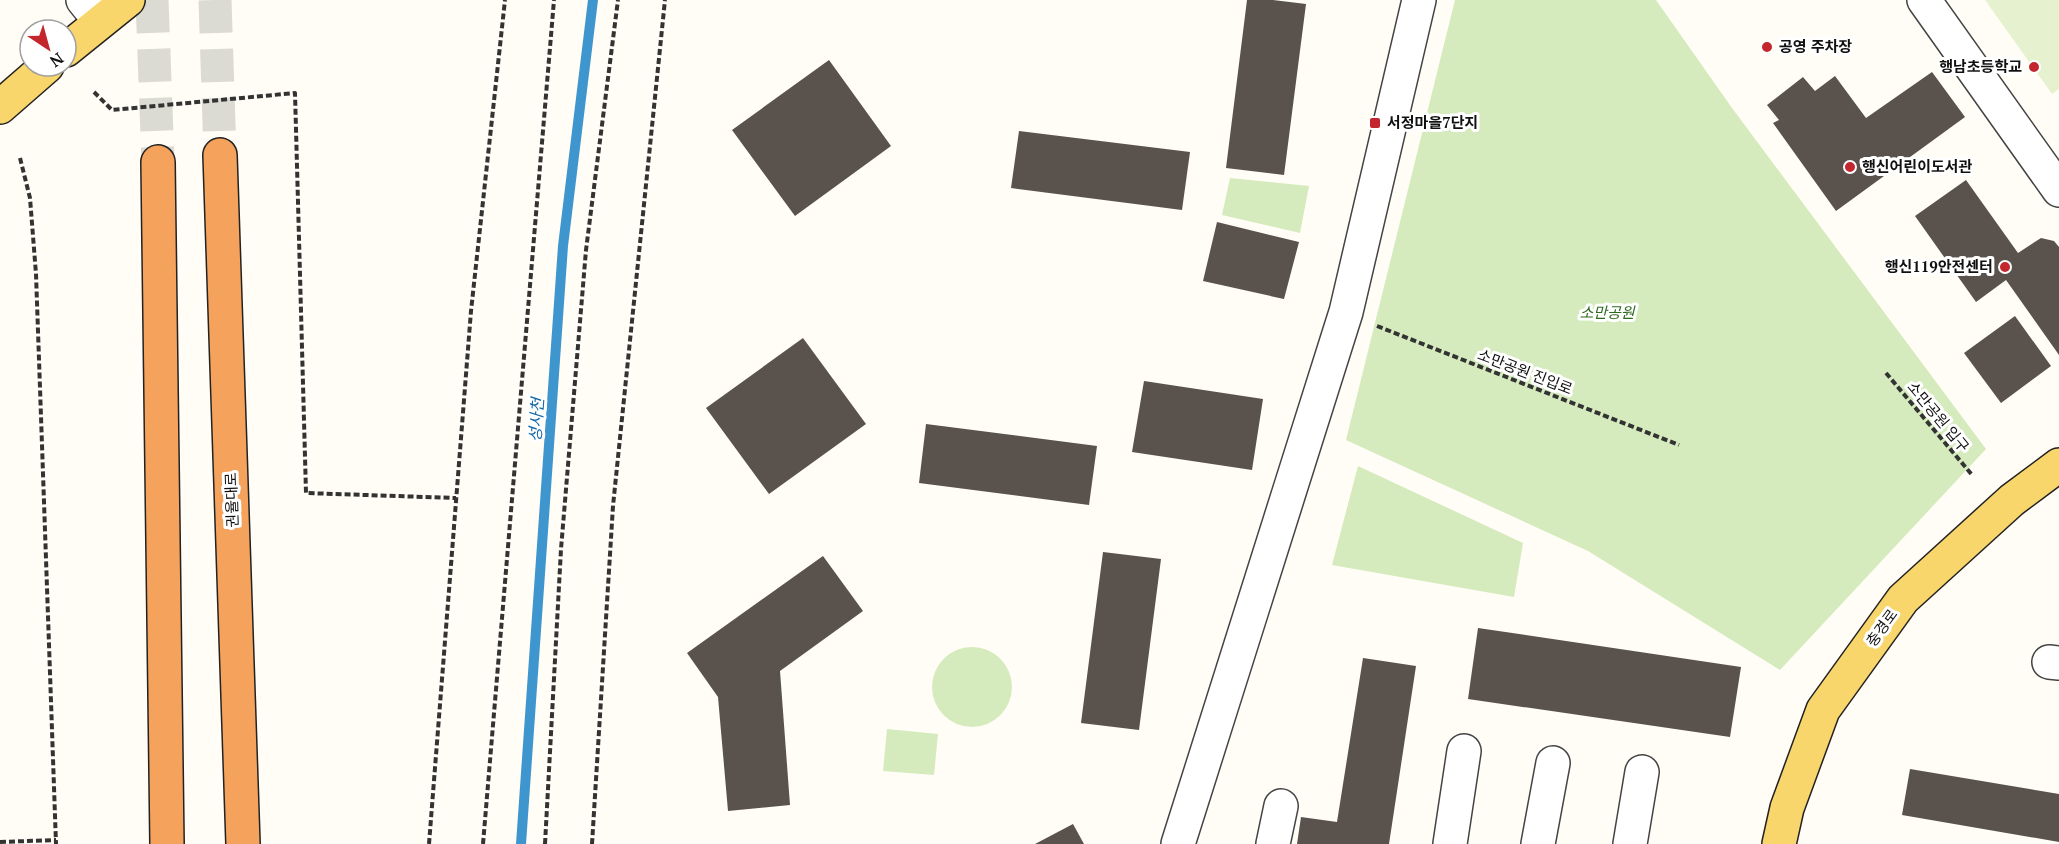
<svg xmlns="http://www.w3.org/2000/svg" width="2059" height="844" viewBox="0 0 2059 844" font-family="'PT Serif','Noto Sans KR',serif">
<rect width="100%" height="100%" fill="#fffdf5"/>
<path fill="#d5ebbd" d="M 1455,0 L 1656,0 L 1732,108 L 1986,449 L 1780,670 L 1588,551 L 1346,440 Z
M 1230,178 L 1309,186 L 1300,233 L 1222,215 Z
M 1358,466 L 1523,543 L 1514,597 L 1332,565 Z
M932 687a40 40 0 1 1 80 0a40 40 0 1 1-80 0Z
M 887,729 L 938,734 L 934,775 L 883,771 Z"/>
<path fill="#e6f2cf" d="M 1985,0 L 2059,0 L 2059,89 L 2052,94 Z"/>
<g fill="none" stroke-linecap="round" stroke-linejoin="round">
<path stroke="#3f96cf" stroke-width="10" d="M 521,844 L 563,246 L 593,0"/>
</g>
<path fill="#5a524d" d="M 1247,0 L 1273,0 L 1306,4 L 1284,175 L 1226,168 Z
M 829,60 L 891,146 L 795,216 L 732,130 Z
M 1932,72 L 1965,117 L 1836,211 L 1773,123 L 1779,120 L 1767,105 L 1803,77 L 1815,91 L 1835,76 L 1866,118 Z
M 1019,131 L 1190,152 L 1182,210 L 1011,188 Z
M 1966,180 L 2018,253 L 2041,238 L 2054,241 L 2059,247 L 2059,355 L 2006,280 L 1976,302 L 1915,216 Z
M 1217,222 L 1299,242 L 1284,299 L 1203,281 Z
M 2015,316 L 2051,366 L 2001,403 L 1964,353 Z
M 803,338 L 866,424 L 769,494 L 706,408 Z
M 1144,381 L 1263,399 L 1252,470 L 1132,452 Z
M 926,424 L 1097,446 L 1089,505 L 919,483 Z
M 1103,552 L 1161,559 L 1139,730 L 1081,723 Z
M 823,556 L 863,611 L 780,671 L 790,805 L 728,811 L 718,697 L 687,653 Z
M 1478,628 L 1741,667 L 1730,737 L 1468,699 Z
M 1363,658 L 1416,666 L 1389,844 L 1297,844 L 1301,817 L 1337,822 Z
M 1910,769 L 2059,794 L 2059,842 L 1902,815 Z
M 1073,824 L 1084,844 L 1035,844 Z"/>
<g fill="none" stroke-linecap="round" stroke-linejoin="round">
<path stroke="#dbdad3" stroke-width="33" stroke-dasharray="33 16" stroke-linecap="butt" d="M 152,0 L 158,162
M 215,0 L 220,155"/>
<g stroke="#444" stroke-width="36">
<path id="minor" d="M 83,0 L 100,21
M 1924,0 L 2059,190
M 2049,662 L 2059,663
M 1178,844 L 1346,312 L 1419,0
M 1273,844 L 1281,806
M 1450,844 L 1464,751
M 1538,844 L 1553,763
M 1630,844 L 1642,772"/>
</g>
<g stroke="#222" stroke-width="36">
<path id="major" d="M 66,50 L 128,0
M 0,107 L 47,66
M 1779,844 L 1787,808 L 1823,710 L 1903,599 L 2012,500 L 2059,465"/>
</g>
<g stroke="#222" stroke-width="36">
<path id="highway" d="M 220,155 L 243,844
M 158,162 L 167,844"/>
</g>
<path stroke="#333" stroke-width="4" stroke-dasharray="6 3" stroke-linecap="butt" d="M 94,92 L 112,110 L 295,93 L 306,493 L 456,498
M 20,158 L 30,198 L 36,274 L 56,844
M 1377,326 L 1679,445
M 1886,373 L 1973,476
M 0,842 L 56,840
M 429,844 L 471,311 L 505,0
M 483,844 L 554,0
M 545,844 L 561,549 L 586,250 L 618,0
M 592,844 L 613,506 L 665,0"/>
<use href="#minor" stroke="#fff" stroke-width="33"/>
<use href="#major" stroke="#f9d66b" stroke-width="33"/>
<use href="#highway" stroke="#f5a25d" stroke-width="33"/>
</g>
<g fill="#c4262e" stroke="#fff" stroke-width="2">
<circle cx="1767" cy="47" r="6"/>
<circle cx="2034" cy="67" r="6"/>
<rect x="1369" y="117" width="12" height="12" rx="3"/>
<circle cx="1850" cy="167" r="6"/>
<circle cx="2005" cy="267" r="6"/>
</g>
<g text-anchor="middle" stroke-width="6" stroke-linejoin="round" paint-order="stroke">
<g font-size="15" font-weight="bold" fill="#111" stroke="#fff" text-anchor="start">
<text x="1779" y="52">공영 주차장</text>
<text x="2022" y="72" text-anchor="end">행남초등학교</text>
<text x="1387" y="128">서정마을7단지</text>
<text x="1862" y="172">행신어린이도서관</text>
<text x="1993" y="272" text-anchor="end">행신119안전센터</text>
</g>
<g font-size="15" font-style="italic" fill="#2f6b1f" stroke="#fff">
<text x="1607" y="318">소만공원</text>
</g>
<g font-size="15" fill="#111" stroke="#fff">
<text transform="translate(1525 372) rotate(21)" y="5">소만공원 진입로</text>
<text transform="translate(1938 417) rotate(50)" y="5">소만공원 입구</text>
<text transform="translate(232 500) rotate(-92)" y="5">권율대로</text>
<text transform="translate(1882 628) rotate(-54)" y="5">충경로</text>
</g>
<g font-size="16" font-style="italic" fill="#1768a6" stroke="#fff">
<text transform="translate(536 420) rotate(-86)" y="6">성사천</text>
</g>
</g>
<g transform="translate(48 48) rotate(144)"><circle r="28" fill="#ffffff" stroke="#a0a0a0" stroke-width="1.5"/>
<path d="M0-4.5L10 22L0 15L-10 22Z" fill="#c4262e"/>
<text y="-9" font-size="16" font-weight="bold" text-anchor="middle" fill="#111111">N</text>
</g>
</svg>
